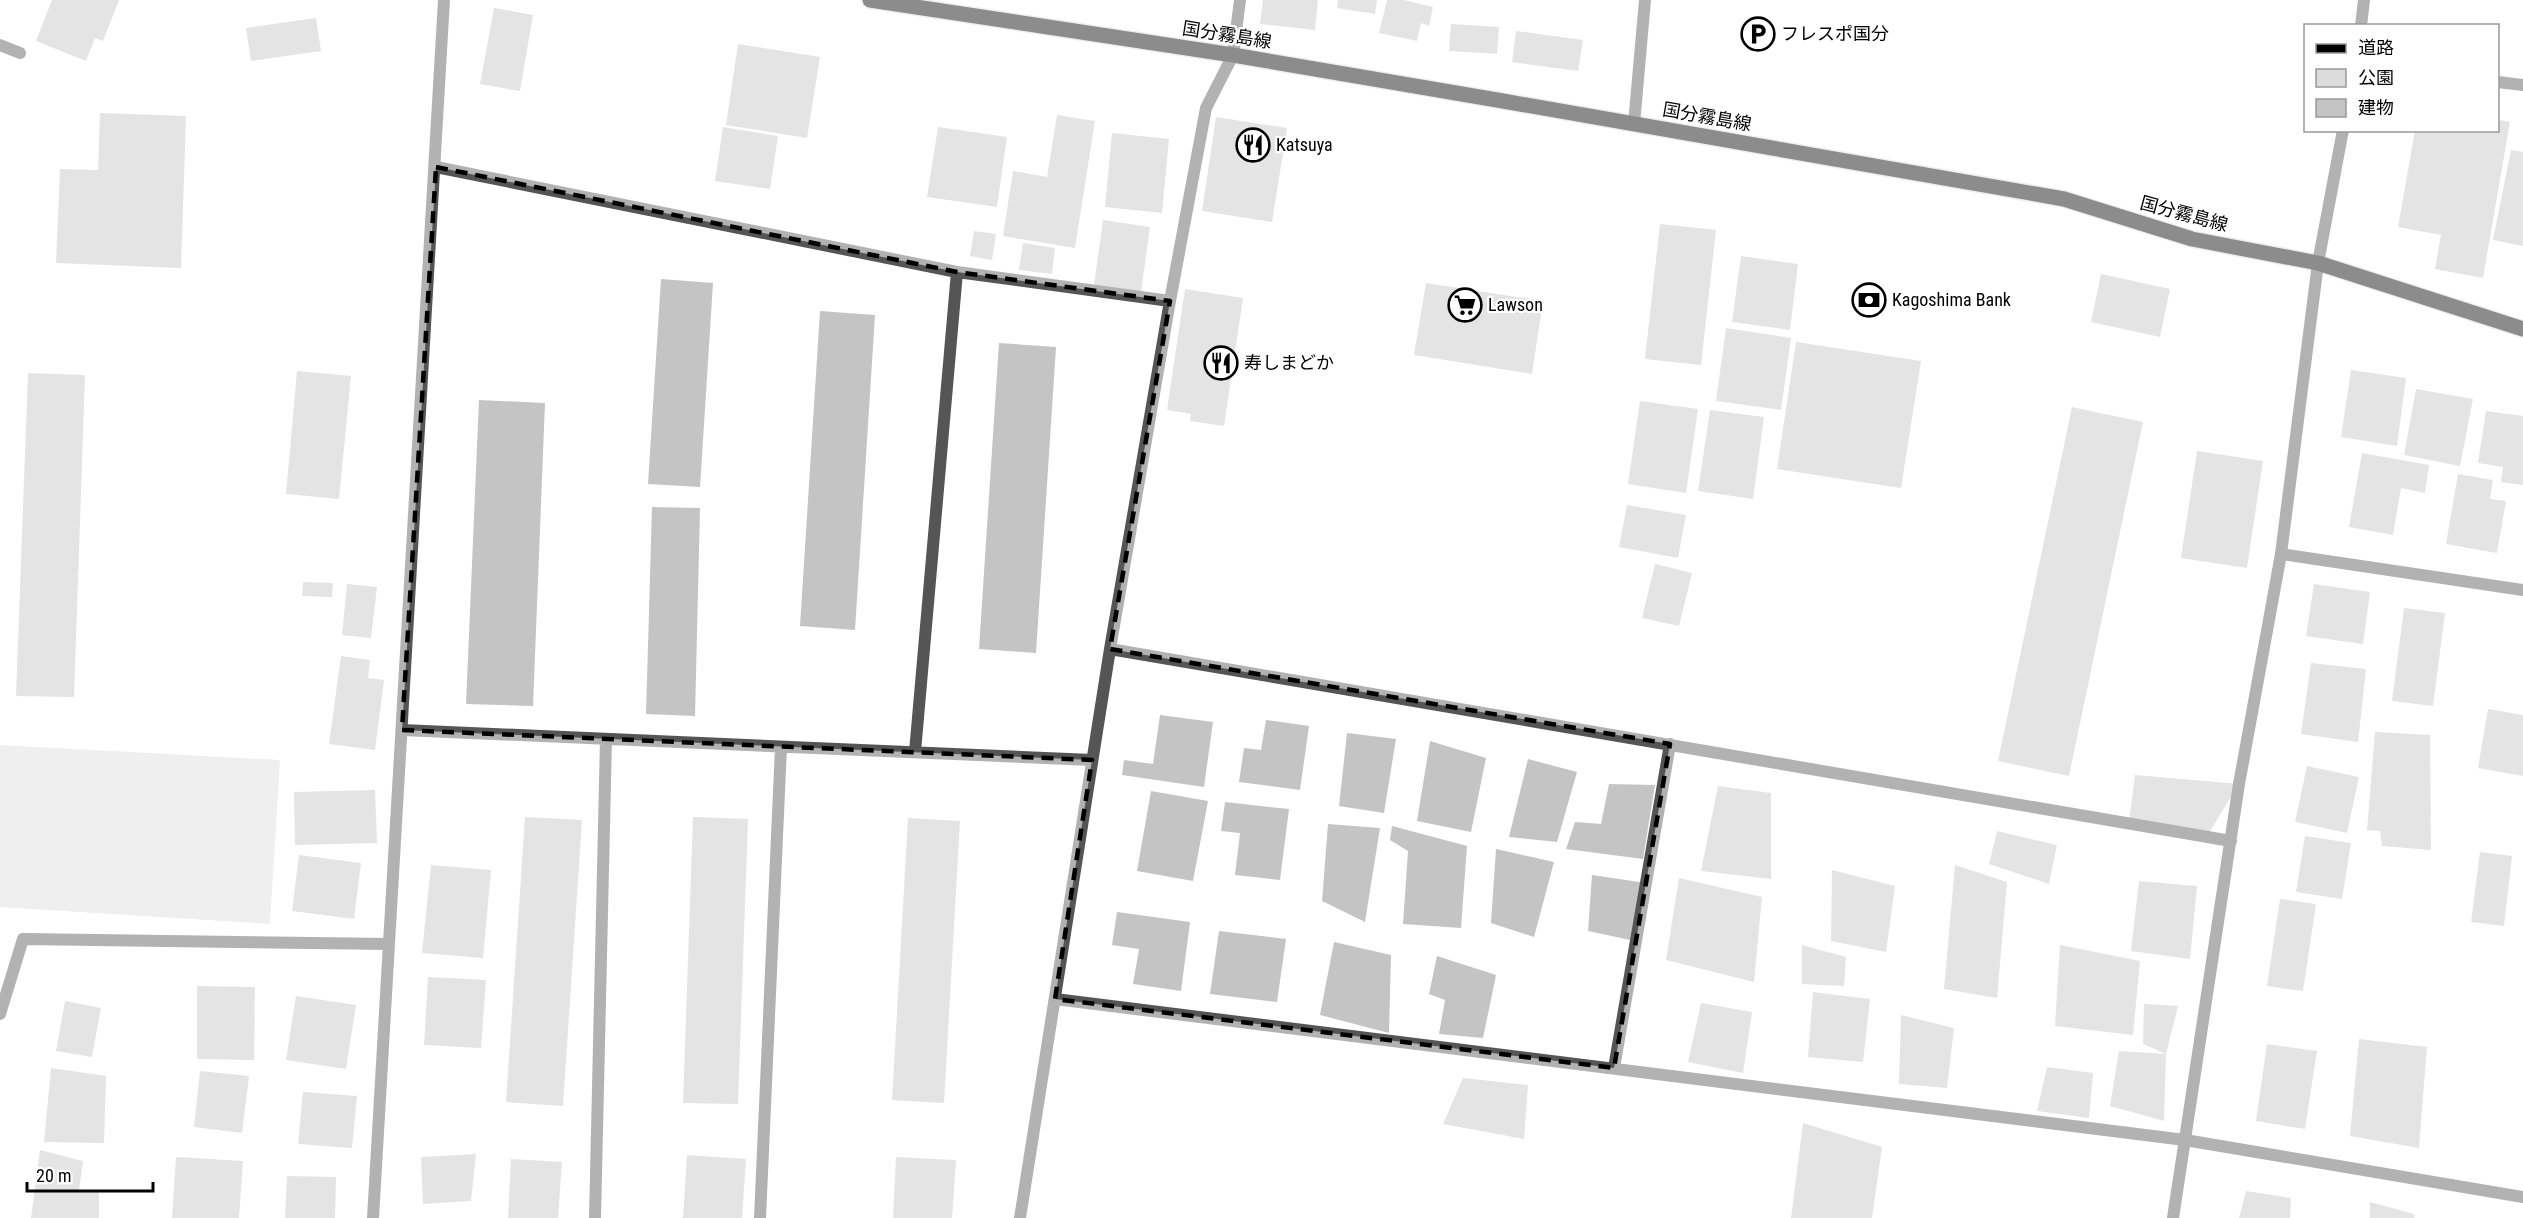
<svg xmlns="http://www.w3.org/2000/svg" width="2523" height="1218" viewBox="0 0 2523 1218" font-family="'Roboto Condensed','Noto Sans JP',sans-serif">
<rect width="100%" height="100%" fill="#fff"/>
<path fill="#dcdcdc" d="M 0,745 L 280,760 L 270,924 L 0,907 Z"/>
<path fill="#c4c4c4" d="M 52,0 L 119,0 L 103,41 L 95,38 L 86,61 L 36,41 Z
M 1263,0 L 1318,0 L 1315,30 L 1260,24 Z
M 1338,0 L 1377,0 L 1375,14 L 1337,8 Z
M 1387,0 L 1404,0 L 1433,7 L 1429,26 L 1421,23 L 1417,41 L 1379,33 Z
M 494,8 L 533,15 L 520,91 L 480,84 Z
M 316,18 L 321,51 L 251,61 L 246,28 Z
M 1451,24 L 1499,27 L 1497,54 L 1449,51 Z
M 1516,31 L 1583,40 L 1578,71 L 1512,62 Z
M 738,44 L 820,57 L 807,138 L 726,125 Z
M 100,113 L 186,116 L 181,268 L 56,263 L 60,169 L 98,170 Z
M 1057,115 L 1095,121 L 1075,248 L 1003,236 L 1013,171 L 1047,177 Z
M 1216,117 L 1287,128 L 1272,222 L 1202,211 Z
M 2498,120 L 2510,122 L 2483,278 L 2435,269 L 2441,235 L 2398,227 L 2415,130 L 2498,130 Z
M 723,127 L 778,136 L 770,189 L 715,181 Z
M 938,127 L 1007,137 L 997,207 L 927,197 Z
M 1112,133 L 1169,139 L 1162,213 L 1105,207 Z
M 2511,150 L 2523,152 L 2523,246 L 2493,240 Z
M 1103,220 L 1150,227 L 1141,292 L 1094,285 Z
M 1660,224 L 1716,230 L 1701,365 L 1645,359 Z
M 974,231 L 996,234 L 992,260 L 970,256 Z
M 1023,243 L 1055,248 L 1052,274 L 1019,270 Z
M 1741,256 L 1798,264 L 1790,330 L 1732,322 Z
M 2101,274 L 2170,289 L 2160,337 L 2091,322 Z
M 661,279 L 713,283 L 700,487 L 648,484 Z
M 1426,283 L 1543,301 L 1532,374 L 1414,355 Z
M 1185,289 L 1243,298 L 1224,426 L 1190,421 L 1191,414 L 1167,410 Z
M 820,311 L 875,315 L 855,630 L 800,626 Z
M 1726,328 L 1791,338 L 1781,410 L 1716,401 Z
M 1796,342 L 1921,361 L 1901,488 L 1777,469 Z
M 999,343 L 1056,347 L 1036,653 L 979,649 Z
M 2351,370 L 2406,378 L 2397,446 L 2341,437 Z
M 297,371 L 351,376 L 339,499 L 286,494 Z
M 28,373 L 85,375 L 74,697 L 16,696 Z
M 2416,389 L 2473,399 L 2460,466 L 2404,455 Z
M 479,400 L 545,403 L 533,706 L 466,704 Z
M 1640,401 L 1698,409 L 1686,493 L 1628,484 Z
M 2072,407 L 2143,422 L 2069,776 L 1998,761 Z
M 1710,410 L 1764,417 L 1753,499 L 1698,491 Z
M 2486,411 L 2523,416 L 2523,485 L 2501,482 L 2503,467 L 2478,463 Z
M 2197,451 L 2263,461 L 2247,568 L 2181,558 Z
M 2362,453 L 2429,465 L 2425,493 L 2401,488 L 2393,535 L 2349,527 Z
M 2458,474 L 2493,480 L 2490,499 L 2506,501 L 2497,553 L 2446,544 Z
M 1627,505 L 1686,515 L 1678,558 L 1619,547 Z
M 652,507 L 700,508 L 695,716 L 646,714 Z
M 1655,564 L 1692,573 L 1679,626 L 1642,618 Z
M 303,582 L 333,583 L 332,597 L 302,596 Z
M 347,584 L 377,587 L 371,638 L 342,635 Z
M 2314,584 L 2370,592 L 2363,644 L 2306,636 Z
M 2404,608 L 2445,613 L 2433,706 L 2392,701 Z
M 341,656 L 370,660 L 368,678 L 384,680 L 375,750 L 329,744 Z
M 2311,663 L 2366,669 L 2358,742 L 2301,734 Z
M 2488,709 L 2523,715 L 2523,776 L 2478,768 Z
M 1160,715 L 1213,722 L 1204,787 L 1122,775 L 1124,760 L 1153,764 Z
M 1266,720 L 1309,726 L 1300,790 L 1239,782 L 1244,748 L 1261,750 Z
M 2375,732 L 2430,735 L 2431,850 L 2382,846 L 2380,831 L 2367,830 Z
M 1347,733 L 1396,739 L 1384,813 L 1339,806 Z
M 1430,741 L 1486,758 L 1471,832 L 1417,821 Z
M 1528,759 L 1577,772 L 1557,842 L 1509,837 Z
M 2307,766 L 2359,777 L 2347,833 L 2295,822 Z
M 2135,775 L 2239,784 L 2207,836 L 2129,822 Z
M 1609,784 L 1655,785 L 1643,859 L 1566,849 L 1575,822 L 1601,824 Z
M 1718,786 L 1771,793 L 1771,879 L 1701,871 Z
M 375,790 L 377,843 L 295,845 L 294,792 Z
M 1151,791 L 1208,801 L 1193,881 L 1137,871 Z
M 1225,802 L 1289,809 L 1280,880 L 1235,875 L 1240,833 L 1221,831 Z
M 525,817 L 582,820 L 563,1106 L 506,1102 Z
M 693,817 L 748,819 L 738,1104 L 683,1103 Z
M 908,818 L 960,821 L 944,1103 L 892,1100 Z
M 1328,824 L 1380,828 L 1365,922 L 1322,901 Z
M 1392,826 L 1467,846 L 1461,928 L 1403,924 L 1408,851 L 1390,840 Z
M 1997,831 L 2057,845 L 2049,884 L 1989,864 Z
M 2305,836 L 2351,843 L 2342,899 L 2296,892 Z
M 1496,849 L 1554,862 L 1534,937 L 1491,923 Z
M 2480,852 L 2512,856 L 2504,926 L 2471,922 Z
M 299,855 L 361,863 L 354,919 L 292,911 Z
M 431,865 L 491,870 L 483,958 L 422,953 Z
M 1955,865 L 2007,882 L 1997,998 L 1944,989 Z
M 1832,870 L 1895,886 L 1886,952 L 1831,941 Z
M 1592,875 L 1646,883 L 1635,941 L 1588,931 Z
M 1679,878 L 1762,897 L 1754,982 L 1666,960 Z
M 2139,881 L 2197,886 L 2190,959 L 2131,951 Z
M 2280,899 L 2316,904 L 2303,991 L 2267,986 Z
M 1117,912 L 1190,922 L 1181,991 L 1133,984 L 1139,949 L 1112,945 Z
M 1219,931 L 1286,939 L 1277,1002 L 1210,994 Z
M 1334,942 L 1391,955 L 1389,1033 L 1320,1015 Z
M 1802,945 L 1846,957 L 1844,986 L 1802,984 Z
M 2060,945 L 2140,961 L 2133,1035 L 2055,1026 Z
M 1437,956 L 1496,975 L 1483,1038 L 1439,1034 L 1445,1000 L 1429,994 Z
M 428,977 L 486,980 L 481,1048 L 424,1045 Z
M 197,986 L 255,987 L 254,1060 L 197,1059 Z
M 1813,992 L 1870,999 L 1863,1062 L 1808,1057 Z
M 296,996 L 356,1005 L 346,1069 L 286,1060 Z
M 65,1001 L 101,1008 L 92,1057 L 56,1051 Z
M 1701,1003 L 1752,1012 L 1743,1073 L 1688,1062 Z
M 2144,1004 L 2178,1006 L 2166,1054 L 2164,1121 L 2110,1106 L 2119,1051 L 2166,1054 L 2143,1044 Z
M 1901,1015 L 1954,1028 L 1947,1088 L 1899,1084 Z
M 2359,1039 L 2427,1047 L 2419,1148 L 2350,1136 Z
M 2267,1044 L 2317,1051 L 2305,1129 L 2256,1121 Z
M 2047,1067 L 2093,1073 L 2089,1118 L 2037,1111 Z
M 51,1068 L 106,1076 L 104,1143 L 44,1142 Z
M 200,1071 L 249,1076 L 242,1133 L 194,1127 Z
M 1463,1078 L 1528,1085 L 1524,1139 L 1443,1124 Z
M 303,1092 L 357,1096 L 352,1148 L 298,1144 Z
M 1803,1123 L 1882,1147 L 1872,1218 L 1791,1218 Z
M 40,1150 L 83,1161 L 79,1190 L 99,1190 L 99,1218 L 31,1218 Z
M 476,1154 L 471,1201 L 423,1204 L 421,1157 Z
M 687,1155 L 746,1159 L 742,1218 L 683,1218 Z
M 176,1157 L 243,1161 L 239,1218 L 172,1218 Z
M 896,1157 L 956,1160 L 952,1218 L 893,1218 Z
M 511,1159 L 562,1162 L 558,1218 L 508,1218 Z
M 287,1176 L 336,1177 L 335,1218 L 285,1218 Z
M 2246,1191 L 2291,1198 L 2290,1218 L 2239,1218 Z
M 2370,1202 L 2414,1214 L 2414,1218 L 2370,1218 Z"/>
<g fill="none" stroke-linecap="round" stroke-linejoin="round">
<g stroke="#dbdbdb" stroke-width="18">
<path id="primary" d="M 870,0 L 1233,55 L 1503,101 L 2064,199 L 2192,239 L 2318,263 L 2523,329"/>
</g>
<path stroke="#555" stroke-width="12" d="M 0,45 L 20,53
M 2498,82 L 2523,85
M 1634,124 L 1645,0
M 436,167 L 957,272 L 1170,301
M 2281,554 L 2523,590
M 1110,649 L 2231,841
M 402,730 L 1092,760
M 915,752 L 957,272
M 1055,999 L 2185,1140 L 2523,1197
M 0,1014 L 23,939 L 389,944
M 1614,1068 L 1670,744
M 373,1218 L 444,0
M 595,1218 L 606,739
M 760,1218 L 781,747
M 1020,1218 L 1110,649 L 1170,301 L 1206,108 L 1233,55 L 1240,0"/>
<path stroke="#555" stroke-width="12" d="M 2361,26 L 2364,0
M 2173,1218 L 2239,784 L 2281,554 L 2318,263 L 2343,130"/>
<use href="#primary" stroke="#000" stroke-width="15"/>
</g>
<path d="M0 0H2523V1218H0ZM 436,167 L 957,272 L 1170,301 L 1110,649 L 1670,744 L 1614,1068 L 1055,999 L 1092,760 L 402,730 Z" fill="#fff" fill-opacity=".55" fill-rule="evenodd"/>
<path fill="none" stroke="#000" stroke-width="4.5" stroke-dasharray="12 8" stroke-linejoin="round" d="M 436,167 L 957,272 L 1170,301 L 1110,649 L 1670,744 L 1614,1068 L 1055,999 L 1092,760 L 402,730 Z"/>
<defs>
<g id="parking-ring" transform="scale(1.725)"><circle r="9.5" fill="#fff" stroke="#000" stroke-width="1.5"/><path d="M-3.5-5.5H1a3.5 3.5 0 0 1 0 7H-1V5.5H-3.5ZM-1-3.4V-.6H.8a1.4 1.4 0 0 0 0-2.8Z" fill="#000"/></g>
<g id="restaurant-ring" transform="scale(1.725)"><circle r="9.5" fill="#fff" stroke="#000" stroke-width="1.5"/><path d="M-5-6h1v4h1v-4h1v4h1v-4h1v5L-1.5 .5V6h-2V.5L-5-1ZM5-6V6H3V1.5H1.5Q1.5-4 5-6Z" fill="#000"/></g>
<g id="bank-ring" transform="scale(1.725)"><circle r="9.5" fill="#fff" stroke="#000" stroke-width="1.5"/><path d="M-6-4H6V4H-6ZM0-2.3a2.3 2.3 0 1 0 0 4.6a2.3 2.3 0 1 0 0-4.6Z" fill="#000"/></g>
<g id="supermarket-ring" transform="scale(1.725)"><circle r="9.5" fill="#fff" stroke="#000" stroke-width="1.5"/><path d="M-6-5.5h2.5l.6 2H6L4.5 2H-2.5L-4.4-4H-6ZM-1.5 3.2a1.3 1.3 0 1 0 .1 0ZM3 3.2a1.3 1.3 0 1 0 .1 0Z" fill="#000"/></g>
</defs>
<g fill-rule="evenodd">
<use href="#parking-ring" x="1758" y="34"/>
<use href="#restaurant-ring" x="1253" y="145"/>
<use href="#bank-ring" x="1869" y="300"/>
<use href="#supermarket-ring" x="1465" y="305"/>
<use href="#restaurant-ring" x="1221" y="363"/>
</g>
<g text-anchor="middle" stroke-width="4.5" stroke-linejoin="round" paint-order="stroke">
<g font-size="18" fill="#000" stroke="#fff" text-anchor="start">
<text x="1781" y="40">フレスポ国分</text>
<text x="1276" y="151">Katsuya</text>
<text x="1892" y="306">Kagoshima Bank</text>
<text x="1488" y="311">Lawson</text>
<text x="1244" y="369">寿しまどか</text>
</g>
<g font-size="18" fill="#000" stroke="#fff">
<text transform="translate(1227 35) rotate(9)" y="6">国分霧島線</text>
<text transform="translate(1707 117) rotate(10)" y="6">国分霧島線</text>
<text transform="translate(2184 214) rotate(15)" y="6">国分霧島線</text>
</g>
</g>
<rect x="2304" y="24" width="195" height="108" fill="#ffffff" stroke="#999999" stroke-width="1.5"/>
<rect x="2316" y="44" width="30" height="9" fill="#000000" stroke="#999999" stroke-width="1.5"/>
<text x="2358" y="54" font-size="18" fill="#000000">道路</text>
<rect x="2316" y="69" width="30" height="18" fill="#dcdcdc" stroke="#999999" stroke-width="1.5"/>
<text x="2358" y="84" font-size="18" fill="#000000">公園</text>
<rect x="2316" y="99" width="30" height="18" fill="#c4c4c4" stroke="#999999" stroke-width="1.5"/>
<text x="2358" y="114" font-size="18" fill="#000000">建物</text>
<path d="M27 1182v9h126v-9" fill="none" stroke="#000000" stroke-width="3"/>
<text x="36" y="1182" font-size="18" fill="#000000" stroke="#ffffff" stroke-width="4.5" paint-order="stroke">20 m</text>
</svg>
